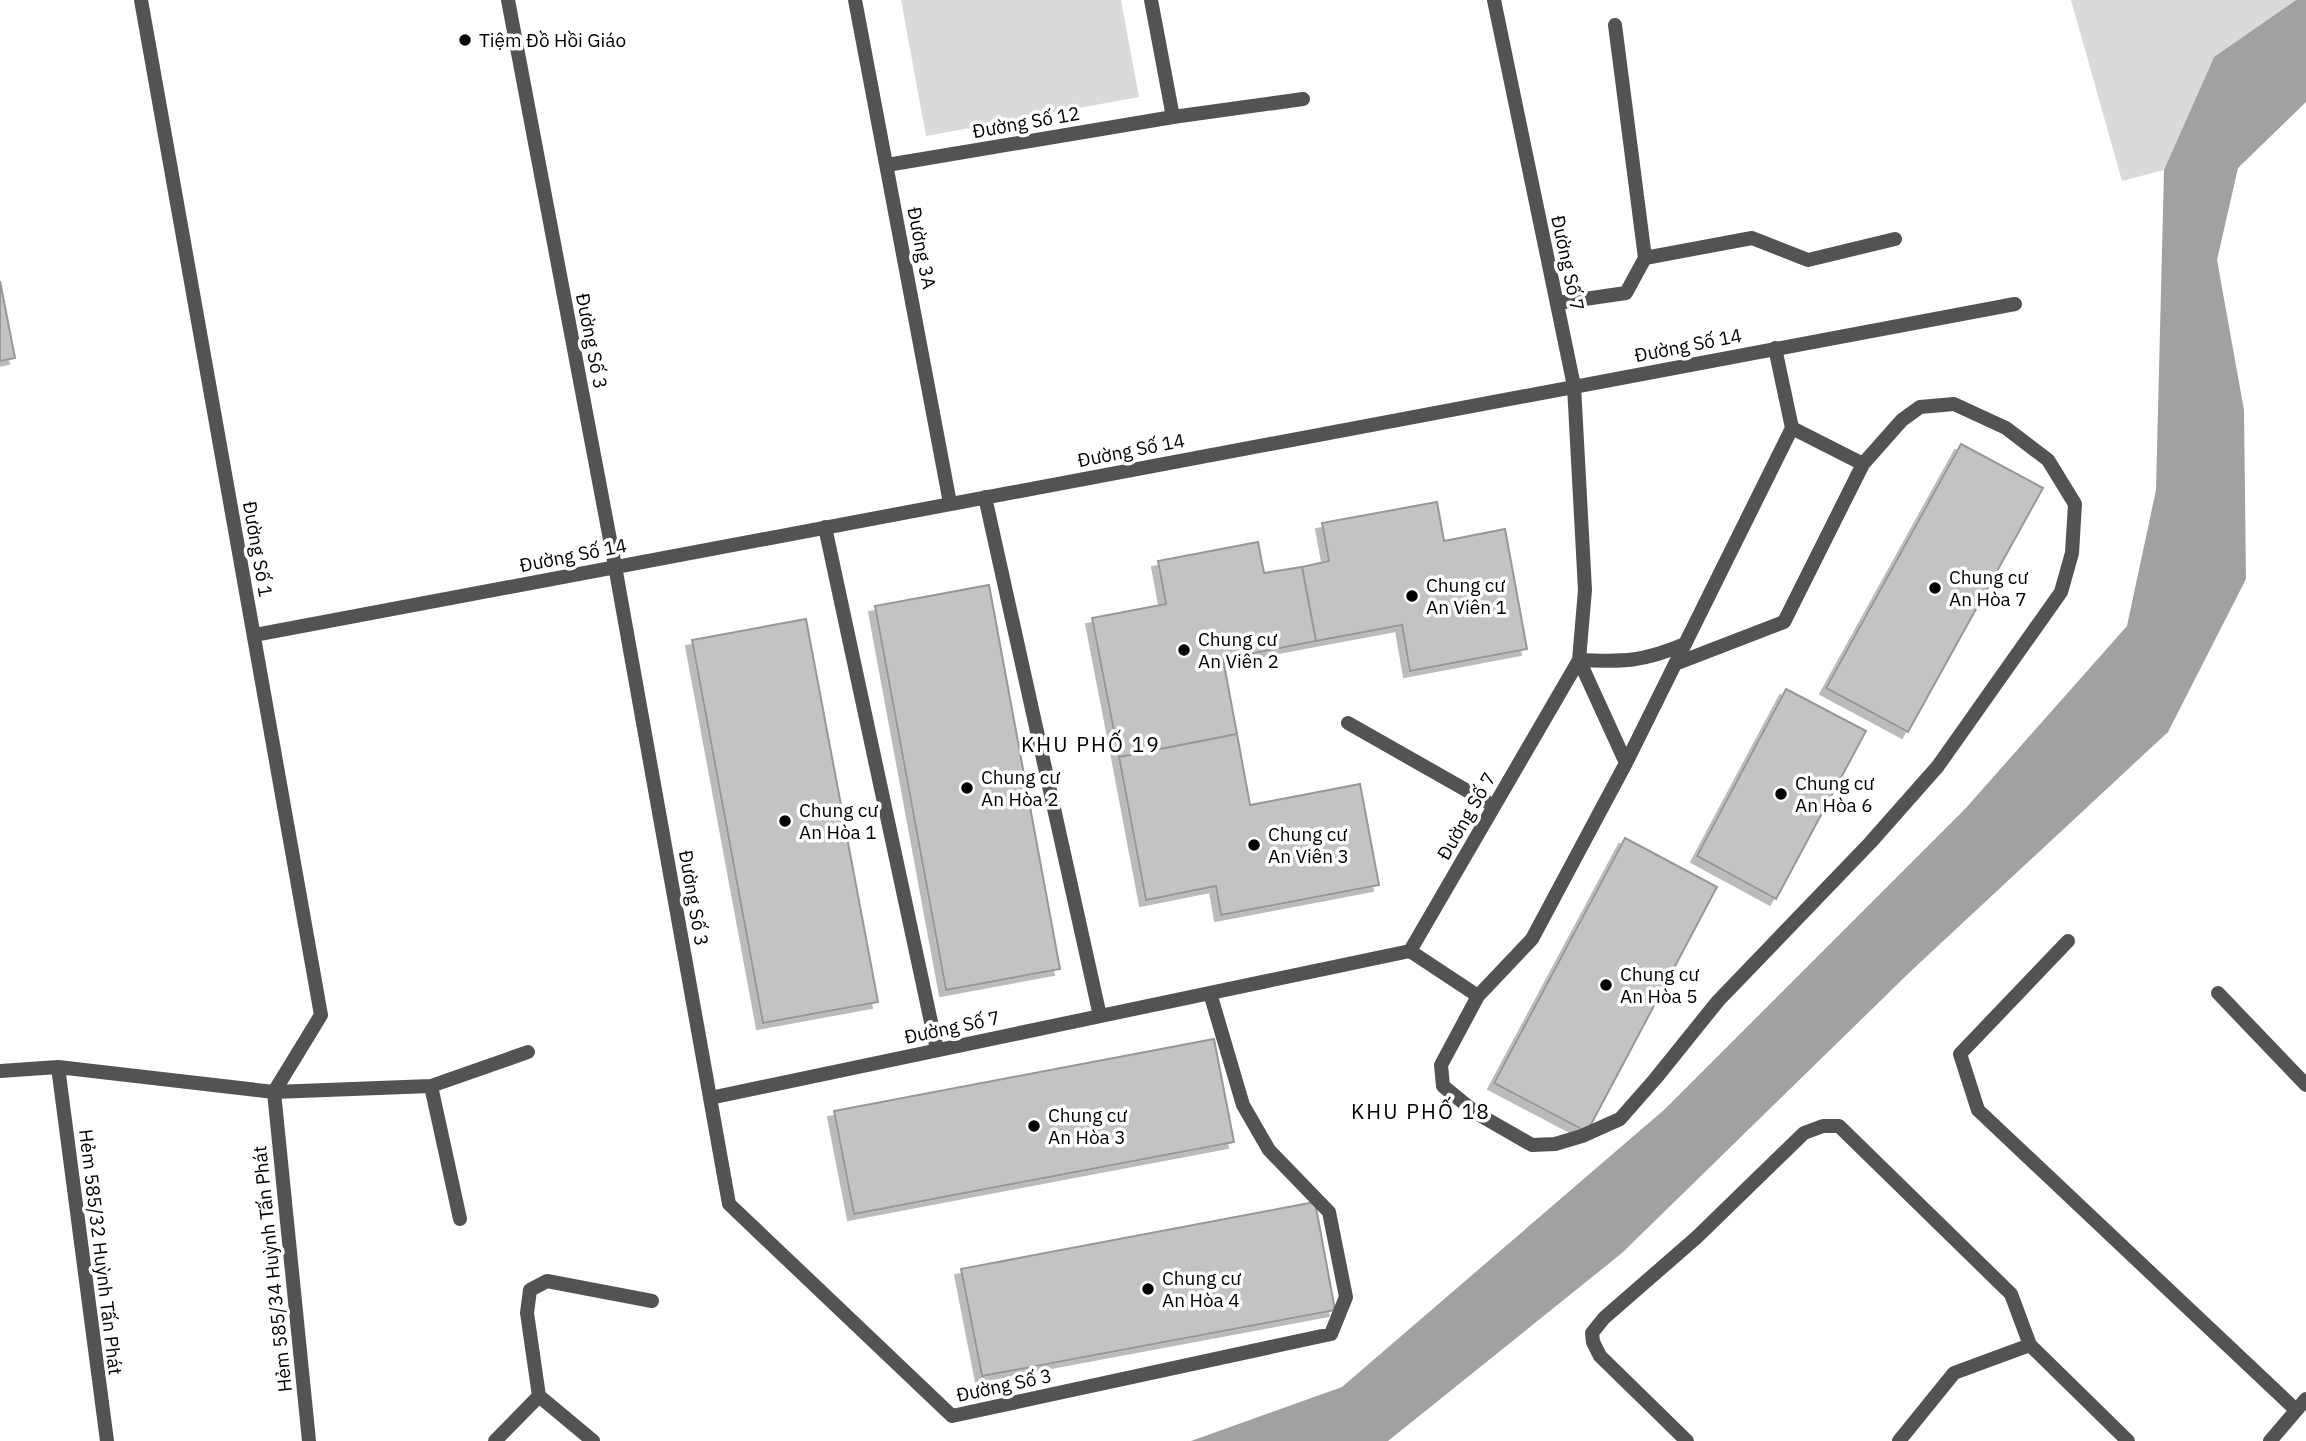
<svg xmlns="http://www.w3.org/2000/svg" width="2306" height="1441" viewBox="0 0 2306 1441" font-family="'IBM Plex Sans',sans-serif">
<defs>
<filter id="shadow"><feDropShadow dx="-6" dy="6" stdDeviation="0" flood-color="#0004"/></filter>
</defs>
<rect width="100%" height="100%" fill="#fff"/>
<path fill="#dadada" d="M 901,0 L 1121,0 L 1139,97 L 926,136 Z
M 2071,0 L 2296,0 L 2214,57 L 2164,170 L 2122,181 Z"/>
<path fill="#a1a1a1" d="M 2296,0 L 2306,0 L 2306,102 L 2238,168 L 2217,260 L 2244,410 L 2246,579 L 2168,732 L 1911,971 L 1622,1253 L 1388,1441 L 1191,1441 L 1342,1387 L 1665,1109 L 1965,809 L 2127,626 L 2156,490 L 2164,170 L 2214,57 Z"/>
<path fill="#c3c3c3" stroke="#979797" stroke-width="2" filter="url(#shadow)" d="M 0,281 L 15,358 L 0,361 Z
M 1961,444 L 2043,488 L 1908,732 L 1826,688 Z
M 1437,502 L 1444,541 L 1505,529 L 1527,649 L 1410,671 L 1402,625 L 1316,641 L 1302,567 L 1329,561 L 1322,523 Z
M 1258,542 L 1264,573 L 1302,567 L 1316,641 L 1223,659 L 1237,734 L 1119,757 L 1092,618 L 1166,604 L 1158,561 Z
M 989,585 L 1060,969 L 946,990 L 875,606 Z
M 806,619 L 878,1002 L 763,1023 L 692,640 Z
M 1786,689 L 1866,731 L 1776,899 L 1697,856 Z
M 1237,734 L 1250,805 L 1360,784 L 1379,885 L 1221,915 L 1216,886 L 1146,900 L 1119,757 Z
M 1625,838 L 1717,887 L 1587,1132 L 1494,1083 Z
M 1214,1039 L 1234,1142 L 854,1214 L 834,1111 Z
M 1315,1202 L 1335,1310 L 982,1376 L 961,1269 Z"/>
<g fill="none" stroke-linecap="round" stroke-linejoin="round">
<path stroke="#535353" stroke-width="14" d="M 1645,258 L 1752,238 L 1808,260 L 1895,239
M 1557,303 L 1626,293 L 1645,258 L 1615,25
M 2068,941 L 1960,1054 L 1978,1110 L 2296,1410
M 2218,993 L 2306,1085
M 539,1396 L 527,1313 L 530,1290 L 547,1281 L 652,1301
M 539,1396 L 593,1441
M 495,1441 L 539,1396
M 1687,1441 L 1600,1356 L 1593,1342 L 1592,1333 L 1604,1318 L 1697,1237 L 1804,1133 L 1823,1126 L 1839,1126 L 2011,1294 L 2030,1345
M 1899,1441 L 1954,1373 L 2030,1345 L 2128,1441"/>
<path stroke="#535353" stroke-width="14" d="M 141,0 L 321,1015 L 274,1092
M 508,0 L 615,566 L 729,1204 L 952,1416 L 1331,1334 L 1346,1297 L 1329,1212 L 1269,1150 L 1243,1105 L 1210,993
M 855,0 L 950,503
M 1151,0 L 1173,117
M 887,165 L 1173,117 L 1303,99
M 985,497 L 1100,1016
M 825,527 L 937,1050
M 254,635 L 2015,304
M 1579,660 L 1626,763
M 1579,660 C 1624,662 1642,662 1685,644
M 1675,664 L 1784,622 L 1863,464
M 1348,723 L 1494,806
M 1410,951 L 1478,996 L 1532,939 L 1626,763 L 1792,428 L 1775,348
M 1478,996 L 1441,1065 L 1443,1086 L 1476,1113 L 1532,1145 L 1555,1144 L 1582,1136 L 1620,1119 L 1656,1078 L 1718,1001 L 1870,843 L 1938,766 L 2061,592 L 2072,553 L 2075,504 L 2048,460 L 2006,428 L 1954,404 L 1920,407 L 1902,420 L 1863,464 L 1792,428
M 58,1067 L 107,1441
M 0,1071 L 58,1067 L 274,1092 L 431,1086 L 528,1052
M 431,1086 L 460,1219
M 274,1092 L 309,1441
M 710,1098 L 1410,951 L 1579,660 L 1585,590 L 1574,386 L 1494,0"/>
<path stroke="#535353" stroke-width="14" d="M 2270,1441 L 2306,1399"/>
</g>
<g fill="#000" stroke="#fff" stroke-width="2.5">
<circle cx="465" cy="40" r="7"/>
<circle cx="1935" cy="588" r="7"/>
<circle cx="1412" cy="596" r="7"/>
<circle cx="1184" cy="650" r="7"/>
<circle cx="967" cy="788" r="7"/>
<circle cx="1781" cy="794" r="7"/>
<circle cx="785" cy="821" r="7"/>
<circle cx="1254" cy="845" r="7"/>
<circle cx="1606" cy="985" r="7"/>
<circle cx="1034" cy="1126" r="7"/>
<circle cx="1148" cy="1289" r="7"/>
</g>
<g text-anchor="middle" stroke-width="7" stroke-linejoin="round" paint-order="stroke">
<g font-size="19" fill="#000" stroke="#fff" text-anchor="start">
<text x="479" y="47">Tiệm Đồ Hồi Giáo</text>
<text x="1949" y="584">Chung cư<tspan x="1949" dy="22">An Hòa 7</tspan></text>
<text x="1426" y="592">Chung cư<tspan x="1426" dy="22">An Viên 1</tspan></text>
<text x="1198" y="646">Chung cư<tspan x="1198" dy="22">An Viên 2</tspan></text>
<text x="981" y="784">Chung cư<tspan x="981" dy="22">An Hòa 2</tspan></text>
<text x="1795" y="790">Chung cư<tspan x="1795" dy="22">An Hòa 6</tspan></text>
<text x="799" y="817">Chung cư<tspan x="799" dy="22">An Hòa 1</tspan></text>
<text x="1268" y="841">Chung cư<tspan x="1268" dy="22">An Viên 3</tspan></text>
<text x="1620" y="981">Chung cư<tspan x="1620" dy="22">An Hòa 5</tspan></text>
<text x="1048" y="1122">Chung cư<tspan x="1048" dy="22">An Hòa 3</tspan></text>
<text x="1162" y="1285">Chung cư<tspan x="1162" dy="22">An Hòa 4</tspan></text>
</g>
<g font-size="19" fill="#000" stroke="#fff">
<text transform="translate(1026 122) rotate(-10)" y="7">Đường Số 12</text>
<text transform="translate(922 248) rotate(79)" y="7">Đường 3A</text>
<text transform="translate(1568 263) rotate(78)" y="7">Đường Số 7</text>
<text transform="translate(592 341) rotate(79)" y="7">Đường Số 3</text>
<text transform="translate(1688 345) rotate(-11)" y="7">Đường Số 14</text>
<text transform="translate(1131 450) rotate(-11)" y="7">Đường Số 14</text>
<text transform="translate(258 549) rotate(80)" y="7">Đường Số 1</text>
<text transform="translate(573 555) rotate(-11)" y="7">Đường Số 14</text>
<text transform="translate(1466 816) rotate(-60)" y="7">Đường Số 7</text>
<text transform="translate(694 898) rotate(80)" y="7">Đường Số 3</text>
<text transform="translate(952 1027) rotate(-12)" y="7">Đường Số 7</text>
<text transform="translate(101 1252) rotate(83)" y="7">Hẻm 585/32 Huỳnh Tấn Phát</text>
<text transform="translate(272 1269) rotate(-96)" y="7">Hẻm 585/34 Huỳnh Tấn Phát</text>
<text transform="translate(1004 1385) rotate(-12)" y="7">Đường Số 3</text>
</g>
<g font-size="21" letter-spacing="2" fill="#000" stroke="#fff">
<text x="1091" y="752">KHU PHỐ 19</text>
<text x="1421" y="1119">KHU PHỐ 18</text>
</g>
</g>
</svg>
